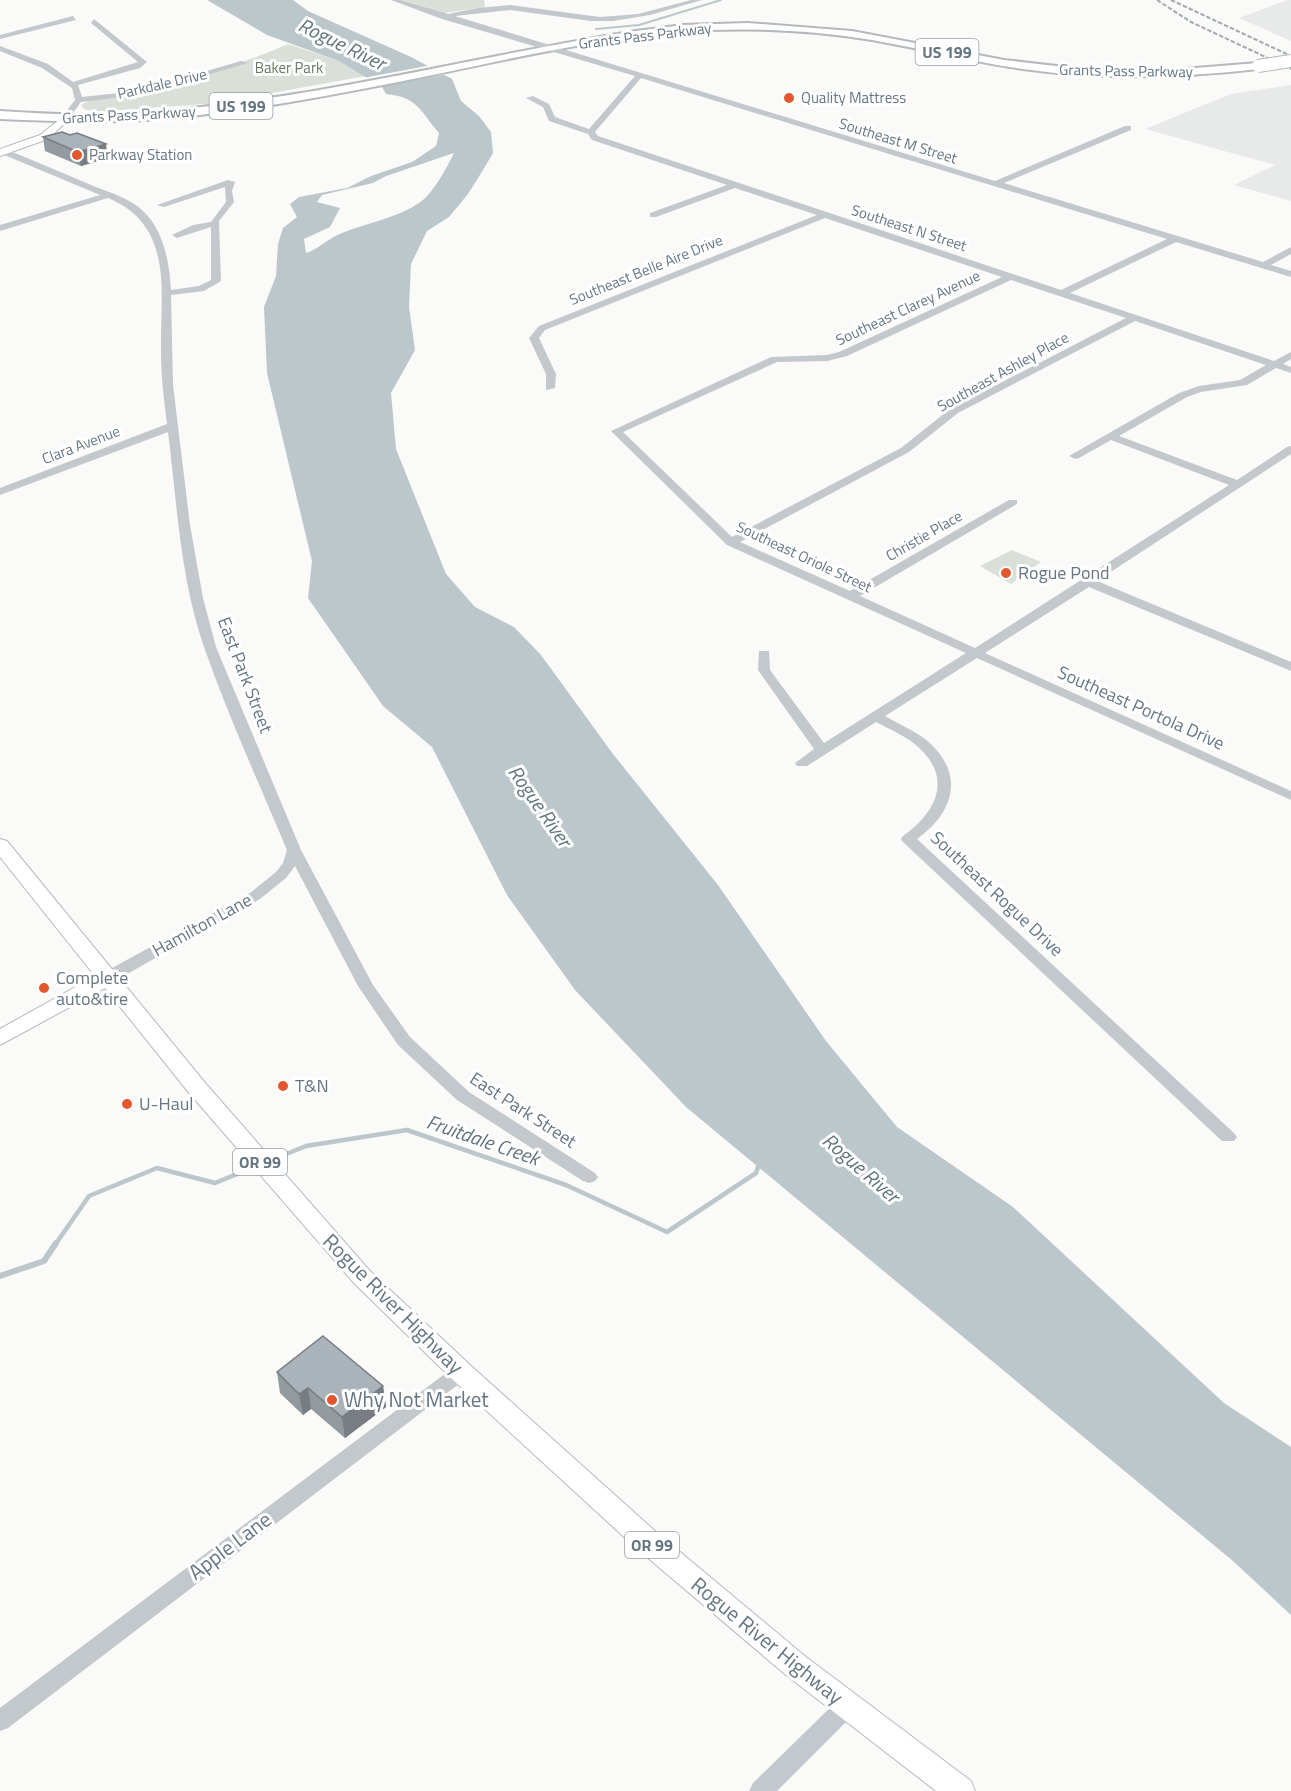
<svg xmlns="http://www.w3.org/2000/svg" width="1291" height="1791" viewBox="0 0 1291 1791" font-family="'Titillium Web',sans-serif">
<rect width="100%" height="100%" fill="#fafaf8"/>
<path fill="#e8e9e9" d="M 1287,0 L 1291,0 L 1291,41 L 1239,18 Z
M 1291,85 L 1291,201 L 1234,185 L 1275,165 L 1145,129 L 1231,94 Z"/>
<path fill="#dadfd7" d="M 403,0 L 484,0 L 485,7 L 444,13 Z
M 288,44 L 339,61 L 366,76 L 217,103 L 95,112 L 84,109 L 81,105 C 93,97 112,100 126,96 C 181,81 236,67 288,44 Z
M 1012,550 L 1041,562 L 1011,584 L 980,566 Z"/>
<path fill="#bbc7cb" fill-rule="evenodd" d="M 207,0 L 293,0 L 308,11 L 411,57 L 452,79 L 461,101 L 479,116 L 491,132 L 493,153 L 483,170 L 468,194 L 449,217 L 427,231 L 411,264 L 409,307 L 415,350 L 391,393 L 396,449 L 446,574 L 475,607 L 514,627 L 541,655 L 613,754 L 718,885 L 826,1041 L 897,1127 L 1013,1207 L 1224,1403 L 1291,1447 L 1291,1615 L 1233,1561 L 686,1107 L 575,990 L 507,895 L 432,747 L 383,706 L 308,598 L 312,561 L 267,373 L 264,307 L 276,276 L 278,244 L 283,228 L 297,217 L 290,204 L 299,197 L 347,188 L 371,176 L 412,162 L 436,146 L 439,133 C 420,111 418,97 386,94 L 382,87 L 339,61 L 267,35 ZM 454,153 C 447,167 438,184 427,196 C 410,215 366,223 342,233 C 328,238 319,249 306,253 L 304,239 L 330,227 L 340,208 L 317,202 L 322,195 L 373,183 L 386,176 Z"/>
<path fill="#fafaf8" d="M 432,65 L 448,74 L 376,87 L 363,78 Z"/>
<g fill="none" stroke-linecap="round" stroke-linejoin="round">
<path stroke="#bbc7cb" stroke-width="2" d="M 596,29 L 639,25 L 721,0"/>
<path stroke="#bbc7cb" stroke-width="4.5" d="M 267,1162 L 306,1146 L 407,1130 L 566,1185 L 667,1232 L 756,1173 L 760,1161
M 55,1245 L 89,1196 L 157,1168 L 215,1183 L 259,1165"/>
<path stroke="#bbc7cb" stroke-width="6" d="M 0,1276 L 44,1261 L 56,1243"/>
<g stroke="#b5babe" stroke-width="2">
<path id="major" d="M 64,116 L 69,119 L 48,139 L 0,156 L 0,149 L 40,135 Z
M 0,839 L 7,841 L 206,1084 L 370,1271 L 470,1365 L 655,1531 L 806,1657 L 971,1781 L 975,1791 L 936,1791 L 786,1675 L 635,1547 L 452,1379 L 354,1283 L 190,1094 L 105,988 L 0,1045 L 0,1029 L 95,976 L 0,857 Z"/>
</g>
<g stroke="#b4b9bd" stroke-width="4">
<path id="highway" d="M 748,23 L 852,31 L 1004,60 L 1082,69 L 1170,70 L 1258,63 L 1264,66 L 1258,69 C 1179,78 1101,80 1023,69 C 972,62 923,49 872,40 C 818,31 762,28 707,30 C 604,35 494,63 393,83 C 305,100 216,117 128,121 C 85,122 43,121 0,119 L 0,111 C 44,114 88,116 132,113 C 302,103 468,57 636,31 L 683,25 Z"/>
</g>
<path fill="#c3c8cc" fill-rule="evenodd" d="M 391,0 L 401,0 L 448,14 L 478,8 L 510,5 L 600,17 L 638,14 L 691,0 L 702,0 L 650,15 L 613,21 L 591,21 L 510,10 L 455,16 L 995,181 L 1125,126 L 1131,126 L 1131,130 L 1004,183 L 1263,262 L 1291,247 L 1291,254 L 1271,265 L 1291,271 L 1291,277 L 1176,242 L 1070,293 L 1274,361 L 1291,352 L 1291,359 L 1283,364 L 1291,367 L 1291,373 L 1276,368 L 1247,385 L 1201,392 L 1187,397 L 1119,436 L 1237,480 L 1287,447 L 1291,446 L 1291,454 L 1097,581 L 1291,662 L 1291,671 L 1089,587 L 985,653 L 1291,791 L 1291,800 L 977,658 L 885,716 C 899,724 913,730 925,739 C 966,772 955,812 917,839 L 1234,1133 L 1237,1137 L 1234,1141 L 1222,1141 L 903,842 L 901,839 L 903,836 C 937,812 954,777 916,745 C 904,735 889,729 876,722 L 807,766 L 797,766 L 795,763 L 814,749 L 758,670 L 759,651 L 769,651 L 770,670 L 824,743 L 966,653 L 727,545 L 611,431 L 771,357 L 827,355 L 839,352 L 1002,277 L 825,218 L 545,330 L 539,338 L 556,374 L 555,388 L 546,390 L 546,374 L 529,338 L 539,326 L 817,215 L 735,188 L 656,217 L 650,217 L 650,213 L 727,185 L 592,140 L 588,134 L 549,121 L 543,107 L 526,98 L 533,96 L 549,104 L 555,117 L 589,129 L 635,76 L 442,19 ZM 641,78 L 1167,239 L 1061,290 L 598,136 L 595,132 ZM 1011,280 L 1126,318 L 950,409 L 901,448 L 732,537 L 623,432 L 777,362 L 827,361 L 847,356 ZM 1135,321 L 1266,365 L 1240,380 L 1199,386 L 1179,393 L 1069,456 L 1075,459 L 1079,458 L 1111,440 L 1229,485 L 975,648 L 860,596 L 1017,504 L 1017,500 L 1009,500 L 850,591 L 740,542 L 909,452 L 958,413 Z
M 73,16 L 76,20 L 0,39 L 0,35 Z
M 94,19 L 147,62 L 140,68 L 78,85 L 82,97 L 138,91 L 241,61 L 248,63 L 139,95 L 81,102 L 67,121 L 61,121 L 60,119 L 75,100 L 72,88 L 42,68 L 0,51 L 0,46 L 48,64 L 73,82 L 138,62 L 91,23 Z
M 2,150 L 8,150 C 35,161 62,173 89,184 C 102,190 118,194 131,202 C 162,220 169,257 171,290 L 199,286 L 211,280 L 211,227 L 177,238 L 172,235 L 193,225 L 211,222 L 226,202 L 225,187 L 164,207 L 157,205 L 228,180 L 235,182 L 232,191 L 234,202 L 219,221 L 221,281 L 204,291 L 171,295 L 173,385 L 190,525 L 203,598 L 216,647 L 301,850 L 373,985 L 410,1037 L 469,1092 L 595,1173 L 598,1177 L 595,1181 L 589,1183 L 583,1181 L 457,1100 L 398,1045 L 358,986 L 295,866 L 286,878 L 260,899 L 113,982 L 107,983 L 99,978 L 101,974 L 250,893 L 276,872 L 283,863 L 287,850 C 259,783 228,716 204,647 C 180,578 177,503 168,432 L 0,495 L 0,488 L 167,424 C 164,400 161,376 161,351 C 160,292 175,226 108,198 L 0,231 L 0,225 L 100,195 L 2,154 Z
M 461,1364 L 468,1367 L 471,1372 L 468,1377 L 8,1728 L 0,1731 L 0,1708 L 454,1367 Z
M 847,1696 L 855,1699 L 858,1706 L 855,1713 L 777,1791 L 749,1791 L 753,1783 L 839,1699 Z"/>
<use href="#major" fill="#fff" fill-rule="evenodd"/>
<use href="#highway" fill="#fff" fill-rule="evenodd"/>
<path stroke="#a2aab0" stroke-width="2" stroke-dasharray="4.5 2" stroke-linecap="butt" d="M 1157,0 L 1191,22 L 1291,69
M 1171,0 L 1291,56"/>
<g stroke="#b4b9bd" stroke-width="14" stroke-linecap="butt">
<path id="highway-bridge" d="M 1258,66 L 1291,61"/>
</g>
<use href="#highway-bridge" stroke="#fff" stroke-width="12"/>
</g>
<path fill="#929a9f" d="M 43,137 L 108,158 L 81,166 L 45,151 Z
M 277,1372 L 383,1386 L 386,1407 L 345,1438 L 311,1409 L 303,1415 L 280,1393 Z"/>
<path fill="#777d82" d="M 106,144 L 108,158 L 81,166 L 78,152 Z
M 383,1386 L 386,1407 L 345,1438 L 342,1417 Z
M 308,1388 L 311,1409 L 303,1415 L 299,1394 Z"/>
<path fill="#aab3b9" stroke="#777d82" stroke-width="1.5" d="M 62,132 L 70,135 L 77,133 L 106,144 L 78,152 L 43,137 Z
M 323,1336 L 383,1386 L 342,1417 L 308,1388 L 299,1394 L 277,1372 Z"/>
<g fill="#e4572e" stroke="#fff" stroke-width="2">
<circle cx="789" cy="98" r="6"/>
<circle cx="77" cy="155" r="6"/>
<circle cx="1006" cy="573" r="6"/>
<circle cx="44" cy="988" r="6"/>
<circle cx="283" cy="1086" r="6"/>
<circle cx="127" cy="1104" r="6"/>
<circle cx="332" cy="1400" r="6"/>
</g>
<g text-anchor="middle" stroke-width="6" stroke-linejoin="round" paint-order="stroke">
<g font-size="15" fill="#657683" stroke="#fff">
<text transform="translate(645 36) rotate(-7)" y="5">Grants Pass Parkway</text>
<text transform="translate(1126 71) rotate(1)" y="5">Grants Pass Parkway</text>
<text transform="translate(162 84) rotate(-13)" y="5">Parkdale Drive</text>
<text transform="translate(129 115) rotate(-3)" y="5">Grants Pass Parkway</text>
<text transform="translate(898 141) rotate(17)" y="5">Southeast M Street</text>
<text transform="translate(909 228) rotate(18)" y="5">Southeast N Street</text>
<text transform="translate(646 270) rotate(-22)" y="5">Southeast Belle Aire Drive</text>
<text transform="translate(908 308) rotate(-25)" y="5">Southeast Clarey Avenue</text>
<text transform="translate(1003 372) rotate(-29)" y="5">Southeast Ashley Place</text>
<text transform="translate(81 445) rotate(-21)" y="5">Clara Avenue</text>
<text transform="translate(924 536) rotate(-30)" y="5">Christie Place</text>
<text transform="translate(804 557) rotate(25)" y="5">Southeast Oriole Street</text>
</g>
<g font-size="15" fill="#687a64" stroke="#fff">
<text x="289" y="73">Baker Park</text>
</g>
<g font-size="15" fill="#657683" stroke="#fff" text-anchor="start">
<text x="801" y="103">Quality Mattress</text>
<text x="89" y="160">Parkway Station</text>
</g>
<g fill="#fff" stroke="#939fa8" stroke-width="1.5">
<rect x="915.5" y="39" width="63" height="26" rx="4.5"/>
<rect x="209.5" y="93" width="63" height="26" rx="4.5"/>
<rect x="233" y="1149" width="54" height="26" rx="4.5"/>
<rect x="625" y="1532" width="54" height="26" rx="4.5"/>
</g>
<g font-size="16" font-weight="bold" fill="#657683">
<text x="947" y="58">US 199</text>
<text x="241" y="112">US 199</text>
<text x="260" y="1168">OR 99</text>
<text x="652" y="1551">OR 99</text>
</g>
<g font-size="18" fill="#657683" stroke="#fff" text-anchor="start">
<text x="1018" y="579">Rogue Pond</text>
<text x="56" y="984">Complete<tspan x="56" dy="21">auto&amp;tire</tspan></text>
<text x="295" y="1092">T&amp;N</text>
<text x="139" y="1110">U-Haul</text>
</g>
<g font-size="18" fill="#657683" stroke="#fff">
<text transform="translate(245 675) rotate(69)" y="6">East Park Street</text>
<text transform="translate(1141 708) rotate(24)" y="6">Southeast Portola Drive</text>
<text transform="translate(997 894) rotate(43)" y="6">Southeast Rogue Drive</text>
<text transform="translate(202 925) rotate(-29)" y="6">Hamilton Lane</text>
<text transform="translate(523 1110) rotate(33)" y="6">East Park Street</text>
</g>
<g font-size="20" font-style="italic" fill="#60757c" stroke="#fff">
<text transform="translate(342 44) rotate(26)" y="7">Rogue River</text>
<text transform="translate(540 806) rotate(55)" y="7">Rogue River</text>
<text transform="translate(483 1140) rotate(19)" y="7">Fruitdale Creek</text>
<text transform="translate(861 1168) rotate(41)" y="7">Rogue River</text>
</g>
<g font-size="21" fill="#657683" stroke="#fff">
<text transform="translate(393 1304) rotate(45)" y="7">Rogue River Highway</text>
<text transform="translate(230 1546) rotate(-37)" y="7">Apple Lane</text>
<text transform="translate(767 1641) rotate(39)" y="7">Rogue River Highway</text>
</g>
<g font-size="21" fill="#657683" stroke="#fff" text-anchor="start">
<text x="344" y="1407">Why Not Market</text>
</g>
</g>
</svg>
